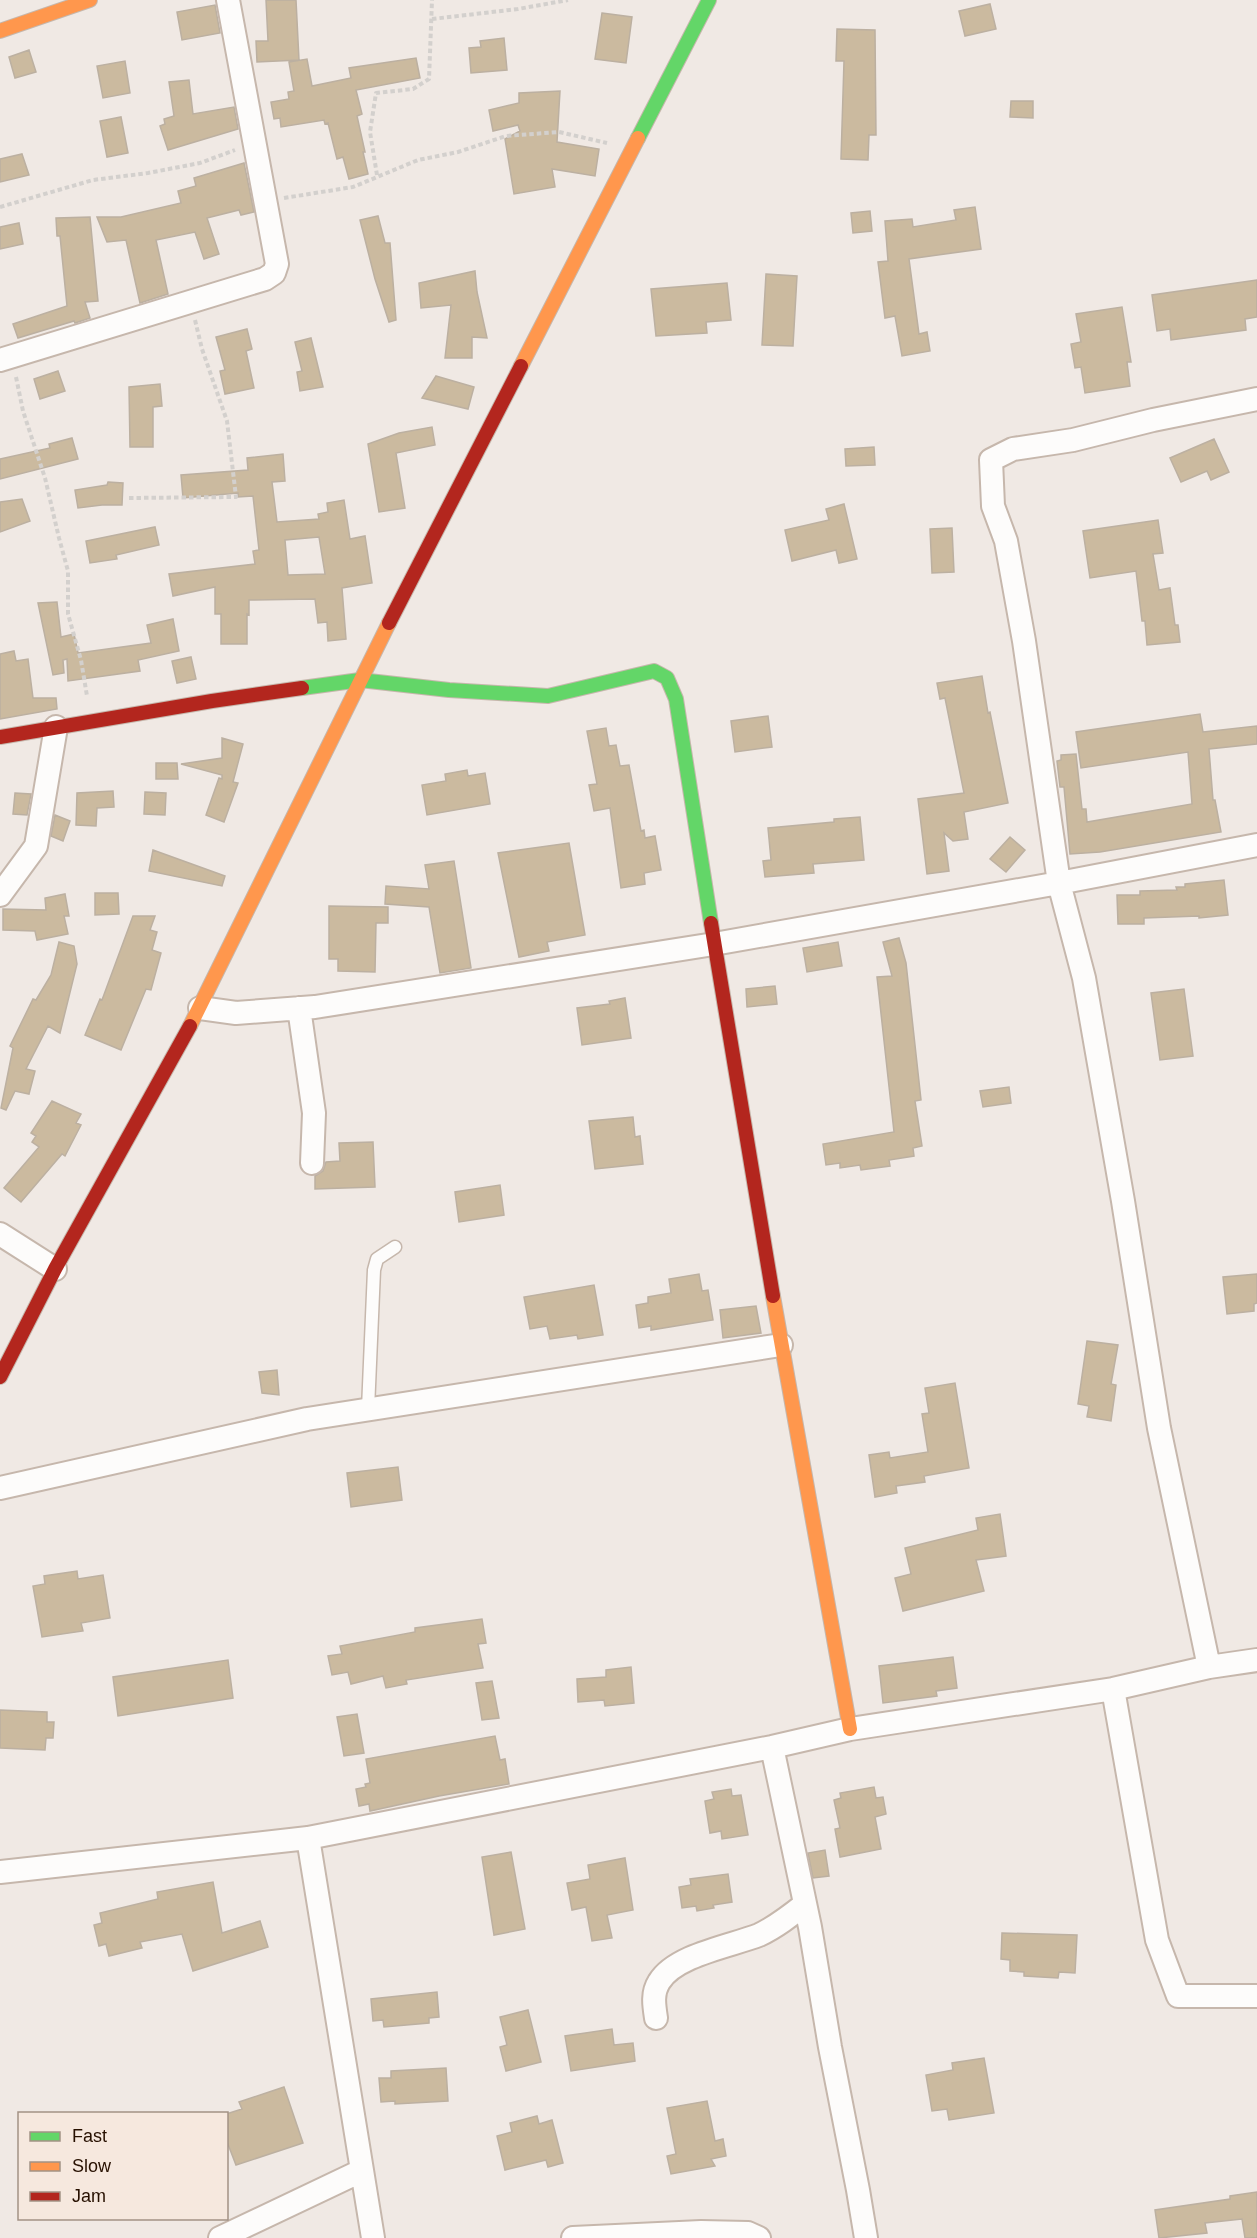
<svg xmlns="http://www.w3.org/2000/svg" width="1257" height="2238" viewBox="0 0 1257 2238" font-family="Arial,sans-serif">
<rect width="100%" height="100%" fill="#f0e9e4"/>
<path fill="#cbba9f" stroke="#bcb0a1" stroke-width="1.5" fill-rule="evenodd" d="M 266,0 L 296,0 L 299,60 L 257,62 L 256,41 L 268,41 Z
M 990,4 L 996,29 L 965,36 L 959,11 Z
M 215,5 L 220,33 L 182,40 L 177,12 Z
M 602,13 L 632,17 L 626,63 L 595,59 Z
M 837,29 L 875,30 L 876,135 L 869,135 L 868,160 L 841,159 L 844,61 L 836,61 Z
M 504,38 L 507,70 L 471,73 L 469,48 L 481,47 L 480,41 Z
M 29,50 L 36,72 L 15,78 L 9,57 Z
M 416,58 L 420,78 L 356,90 L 362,114 L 357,116 L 365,152 L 363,152 L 368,174 L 349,179 L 343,157 L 337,159 L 328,123 L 325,124 L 324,120 L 281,127 L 280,118 L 274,119 L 271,102 L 289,99 L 288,92 L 294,91 L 289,62 L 307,59 L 312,86 L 351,78 L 349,68 Z
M 125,61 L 130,93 L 103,98 L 97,66 Z
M 189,80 L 193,114 L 234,107 L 238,129 L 168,150 L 160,126 L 165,124 L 164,119 L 174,116 L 169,82 Z
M 560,91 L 557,142 L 599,149 L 595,176 L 552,169 L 555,187 L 514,194 L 505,139 L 520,131 L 518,125 L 493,131 L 489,110 L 519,103 L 519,93 Z
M 1011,101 L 1033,101 L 1033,118 L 1010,117 Z
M 121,117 L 128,153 L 107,157 L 100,121 Z
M 22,154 L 29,175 L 0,182 L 0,159 Z
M 244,163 L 254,212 L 241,215 L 239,210 L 207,218 L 219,254 L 204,259 L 195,232 L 156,240 L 168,294 L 140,303 L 126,240 L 107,242 L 97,217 L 121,217 L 181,203 L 178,191 L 196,186 L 194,178 Z
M 975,207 L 981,249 L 909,259 L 919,334 L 927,332 L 930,351 L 902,356 L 895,316 L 885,318 L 878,262 L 888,261 L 885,221 L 912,219 L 913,227 L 956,220 L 954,210 Z
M 870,211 L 872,231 L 853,233 L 851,213 Z
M 378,216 L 385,243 L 390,243 L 396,320 L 389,322 L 375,279 L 360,220 Z
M 90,217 L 98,301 L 85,302 L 90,318 L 75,323 L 74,321 L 18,338 L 13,324 L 67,306 L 60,236 L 57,236 L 56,218 Z
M 19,223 L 23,244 L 0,249 L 0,227 Z
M 475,271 L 477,292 L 487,338 L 472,337 L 472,358 L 445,358 L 451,305 L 421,308 L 419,283 Z
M 766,274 L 797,276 L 793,346 L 762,345 Z
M 1257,280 L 1257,317 L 1245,319 L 1246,330 L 1171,340 L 1170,329 L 1157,331 L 1152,295 Z
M 727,283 L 731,320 L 706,322 L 707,333 L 656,336 L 651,289 Z
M 1122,307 L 1131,362 L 1127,362 L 1130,386 L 1085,393 L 1081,367 L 1075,368 L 1071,344 L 1081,342 L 1076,314 Z
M 247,329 L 252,349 L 246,351 L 254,388 L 225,394 L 220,371 L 225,370 L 216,337 Z
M 311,338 L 323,387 L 300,391 L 297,372 L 302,371 L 295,342 Z
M 58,371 L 65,391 L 40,399 L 34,379 Z
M 436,376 L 474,387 L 468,409 L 422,398 Z
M 160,384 L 162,406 L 153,407 L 153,447 L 130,447 L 129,387 Z
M 432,427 L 435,445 L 396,453 L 405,508 L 379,512 L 368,444 L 399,433 Z
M 72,438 L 78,459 L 0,479 L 0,459 L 50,448 L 49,444 Z
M 1214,439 L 1229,472 L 1211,480 L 1207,471 L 1181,482 L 1170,458 Z
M 874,447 L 875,465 L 846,466 L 845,449 Z
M 283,454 L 285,481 L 272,482 L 277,522 L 319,519 L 318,514 L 328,512 L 327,503 L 344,500 L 350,539 L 365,536 L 372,583 L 342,588 L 346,639 L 328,641 L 327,622 L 318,623 L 315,599 L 249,600 L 249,615 L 247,614 L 247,644 L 221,644 L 221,614 L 215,614 L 215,587 L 173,596 L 169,574 L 255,564 L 253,551 L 259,550 L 253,496 L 238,497 L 238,493 L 183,498 L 181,475 L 248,470 L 247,458 ZM 319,537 L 325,574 L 288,575 L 285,540 Z
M 108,482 L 123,483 L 122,505 L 102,505 L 78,508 L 75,490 L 107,485 Z
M 22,499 L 30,521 L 0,532 L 0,502 Z
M 844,504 L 857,559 L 839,563 L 836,550 L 792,561 L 785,530 L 829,520 L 826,509 Z
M 1158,520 L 1163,553 L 1153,554 L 1159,590 L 1170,588 L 1175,625 L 1178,625 L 1180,642 L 1147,645 L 1145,621 L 1142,621 L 1136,571 L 1090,578 L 1083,531 Z
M 155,527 L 159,545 L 116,555 L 117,559 L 90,563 L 86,541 Z
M 952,528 L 954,572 L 932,573 L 930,529 Z
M 57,602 L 61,637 L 74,634 L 78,653 L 151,643 L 147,625 L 173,619 L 179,651 L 138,660 L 140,671 L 68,681 L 67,659 L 63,660 L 64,673 L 53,675 L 38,603 Z
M 14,651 L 16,661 L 28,659 L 33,698 L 56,698 L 57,709 L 0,719 L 0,654 Z
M 191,657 L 196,679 L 177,683 L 172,661 Z
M 982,676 L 988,713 L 990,712 L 1008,803 L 964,812 L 968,839 L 953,841 L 944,833 L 949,871 L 927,874 L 918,799 L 964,793 L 945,698 L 940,699 L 937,683 Z
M 1200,714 L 1203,732 L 1257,726 L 1257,744 L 1209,749 L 1213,800 L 1215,800 L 1221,832 L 1100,852 L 1070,854 L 1064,787 L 1060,787 L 1057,761 L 1061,760 L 1061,755 L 1076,754 L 1082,809 L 1086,809 L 1087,822 L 1192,804 L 1188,752 L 1081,768 L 1076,732 Z
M 768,716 L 772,747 L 735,752 L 731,721 Z
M 606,728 L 609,746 L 616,745 L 620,766 L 629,765 L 641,831 L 644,830 L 645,838 L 655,836 L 661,870 L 644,873 L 645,884 L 621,888 L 610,808 L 594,811 L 589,785 L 597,784 L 587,731 Z
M 222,738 L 243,744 L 233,782 L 238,783 L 224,822 L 206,815 L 219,778 L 222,779 L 222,775 L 181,764 L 222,758 Z
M 156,763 L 177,763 L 178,779 L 156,779 Z
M 467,770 L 468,776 L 485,773 L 490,804 L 427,815 L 422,785 L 446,781 L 445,774 Z
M 113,791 L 114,807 L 97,808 L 96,826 L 76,825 L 77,793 Z
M 145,792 L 166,793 L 165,815 L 144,814 Z
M 15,793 L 31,794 L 27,815 L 13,814 Z
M 55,815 L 70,821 L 63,841 L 51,836 Z
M 860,817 L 864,860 L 813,864 L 814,873 L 765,877 L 763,861 L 771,860 L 768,828 L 834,822 L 834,819 Z
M 1010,837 L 1025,850 L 1006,872 L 990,859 Z
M 569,843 L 585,935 L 547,942 L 549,951 L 519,957 L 498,853 Z
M 153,850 L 225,876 L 222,886 L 149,871 Z
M 454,861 L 471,968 L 440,973 L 429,907 L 385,904 L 386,886 L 429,889 L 425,865 Z
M 1224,880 L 1228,915 L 1199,918 L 1199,916 L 1144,918 L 1144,924 L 1118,924 L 1117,895 L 1140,895 L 1140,891 L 1177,890 L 1176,887 L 1185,887 L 1185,884 Z
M 95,893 L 118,893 L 119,914 L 95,915 Z
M 65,894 L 69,916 L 64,916 L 68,934 L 37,940 L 35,931 L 3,930 L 3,909 L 46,910 L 45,898 Z
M 329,906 L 388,907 L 388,923 L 376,923 L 375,972 L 338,971 L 338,959 L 329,959 Z
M 133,916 L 155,916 L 150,930 L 157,932 L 152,950 L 161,953 L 151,990 L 146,989 L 121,1050 L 85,1035 L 100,999 L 102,1000 Z
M 899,938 L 906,963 L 921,1100 L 915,1101 L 922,1146 L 913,1148 L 914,1156 L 889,1160 L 890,1166 L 861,1170 L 860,1165 L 840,1168 L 840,1163 L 826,1165 L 823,1144 L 894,1132 L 877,977 L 892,976 L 883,942 Z
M 59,942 L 74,946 L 77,964 L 60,1033 L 48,1026 L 26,1069 L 35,1071 L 29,1094 L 15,1091 L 6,1110 L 1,1108 L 13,1048 L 10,1046 L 33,999 L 36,1000 L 51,975 Z
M 838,942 L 842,966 L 807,972 L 803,948 Z
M 775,986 L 777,1004 L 747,1007 L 746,989 Z
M 1184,989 L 1193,1056 L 1160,1060 L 1151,993 Z
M 625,998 L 631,1038 L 582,1045 L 577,1008 L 610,1004 L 609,1001 Z
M 1009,1087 L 1011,1103 L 983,1107 L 980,1091 Z
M 52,1101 L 81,1114 L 76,1123 L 81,1125 L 65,1156 L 62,1154 L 21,1202 L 4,1188 L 39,1147 L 32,1142 L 36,1136 L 31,1133 Z
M 633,1117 L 635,1137 L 640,1136 L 643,1164 L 595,1169 L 589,1121 Z
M 373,1142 L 375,1187 L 315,1189 L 315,1176 L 323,1171 L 326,1162 L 340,1161 L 339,1143 Z
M 500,1185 L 504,1215 L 459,1222 L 455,1192 Z
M 699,1274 L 702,1291 L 708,1290 L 713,1320 L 651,1330 L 651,1326 L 639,1328 L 636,1305 L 648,1303 L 648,1297 L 671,1293 L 669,1279 Z
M 1257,1274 L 1257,1303 L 1254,1304 L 1254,1311 L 1227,1314 L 1223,1277 Z
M 594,1285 L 603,1335 L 578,1339 L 577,1335 L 550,1339 L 547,1326 L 530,1329 L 524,1297 Z
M 756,1306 L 761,1333 L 723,1338 L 720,1310 Z
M 1087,1341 L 1118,1345 L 1111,1384 L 1116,1385 L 1111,1421 L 1087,1417 L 1089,1406 L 1078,1404 Z
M 277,1370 L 279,1395 L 262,1393 L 259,1372 Z
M 955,1383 L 969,1468 L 924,1476 L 925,1482 L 896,1486 L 897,1493 L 875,1497 L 869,1455 L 889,1452 L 890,1458 L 928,1452 L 922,1414 L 929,1413 L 925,1388 Z
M 398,1467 L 402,1500 L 351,1507 L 347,1473 Z
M 1000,1514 L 1006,1556 L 976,1560 L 984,1591 L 903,1611 L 895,1578 L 911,1574 L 905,1548 L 978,1530 L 976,1518 Z
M 77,1571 L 78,1579 L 103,1575 L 110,1618 L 81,1623 L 83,1631 L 42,1637 L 33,1586 L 45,1584 L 44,1576 Z
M 482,1619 L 486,1643 L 478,1644 L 483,1668 L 406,1680 L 407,1684 L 386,1688 L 383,1676 L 351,1684 L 348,1672 L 332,1675 L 328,1656 L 342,1654 L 340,1646 L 415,1632 L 415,1628 Z
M 953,1657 L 957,1688 L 936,1691 L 937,1696 L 883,1703 L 879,1666 Z
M 228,1660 L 233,1698 L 118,1716 L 113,1677 Z
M 631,1667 L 634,1703 L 605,1706 L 604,1700 L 578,1702 L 577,1679 L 606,1677 L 606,1670 Z
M 492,1681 L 499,1718 L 482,1720 L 476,1683 Z
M 0,1710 L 47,1712 L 47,1722 L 54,1722 L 53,1738 L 46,1738 L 45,1750 L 0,1748 Z
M 357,1714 L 364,1753 L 344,1756 L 337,1717 Z
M 495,1736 L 500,1760 L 505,1759 L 509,1784 L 439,1796 L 370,1811 L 369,1804 L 359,1806 L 356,1789 L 366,1787 L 365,1784 L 370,1783 L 366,1759 Z
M 874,1787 L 876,1798 L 883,1797 L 886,1814 L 875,1817 L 881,1849 L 840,1857 L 835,1829 L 840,1828 L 834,1800 L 841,1798 L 840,1793 Z
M 731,1789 L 732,1796 L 741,1795 L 748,1835 L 722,1839 L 721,1831 L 710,1833 L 705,1801 L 714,1799 L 712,1792 Z
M 825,1850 L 829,1876 L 813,1878 L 808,1853 Z
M 511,1852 L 525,1929 L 494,1935 L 482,1857 Z
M 625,1858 L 633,1910 L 607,1915 L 612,1938 L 592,1941 L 586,1907 L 572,1910 L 567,1883 L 590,1879 L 588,1865 Z
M 728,1874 L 732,1902 L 713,1905 L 714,1908 L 697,1911 L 696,1906 L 682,1908 L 679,1887 L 691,1885 L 690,1879 Z
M 213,1882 L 222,1933 L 260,1921 L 268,1947 L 193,1971 L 182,1934 L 140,1942 L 142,1948 L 109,1956 L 106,1944 L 99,1946 L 94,1925 L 102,1923 L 100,1913 L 158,1899 L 157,1892 Z
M 1002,1933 L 1077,1935 L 1075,1973 L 1059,1972 L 1058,1978 L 1024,1976 L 1024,1972 L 1010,1971 L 1010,1960 L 1001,1959 Z
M 437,1992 L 439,2017 L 429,2018 L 429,2023 L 384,2027 L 383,2020 L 373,2021 L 371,1999 Z
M 528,2010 L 541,2062 L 506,2071 L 500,2047 L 507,2045 L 500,2017 Z
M 612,2029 L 614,2045 L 633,2043 L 635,2061 L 571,2071 L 565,2036 Z
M 984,2058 L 994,2113 L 949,2120 L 947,2109 L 932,2111 L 926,2075 L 953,2070 L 952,2063 Z
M 446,2068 L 448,2101 L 395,2104 L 395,2101 L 381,2102 L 379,2078 L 391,2078 L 391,2071 Z
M 284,2087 L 303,2143 L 236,2165 L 226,2139 L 226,2114 L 242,2109 L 239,2102 Z
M 707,2101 L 715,2141 L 723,2139 L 726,2156 L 711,2159 L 715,2166 L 671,2174 L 667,2156 L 676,2154 L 667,2108 Z
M 537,2116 L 539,2124 L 552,2120 L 563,2163 L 548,2167 L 546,2160 L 505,2170 L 497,2136 L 512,2132 L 510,2123 Z
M 1257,2192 L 1257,2238 L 1245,2238 L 1242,2219 L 1205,2223 L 1207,2233 L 1159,2238 L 1155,2210 L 1230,2199 L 1230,2196 Z"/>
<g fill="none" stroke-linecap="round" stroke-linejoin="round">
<g stroke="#c6b7ac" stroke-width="15">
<path id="lane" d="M 368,1409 L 374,1270 L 377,1259 L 395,1247"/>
</g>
<g stroke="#c6b7ac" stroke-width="26">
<path id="street" d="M 0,360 L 265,279 L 274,273 L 277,264 L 228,0
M 0,895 L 36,846 L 56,727
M 200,1008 L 236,1013 L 315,1007 L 714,944 L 1059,883 L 1257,845
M 299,1008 L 314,1113 L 312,1163
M 0,1234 L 55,1269
M 0,1488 L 307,1419 L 781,1345
M 1209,1667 L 1159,1428 L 1123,1201 L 1084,978 L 1059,883 L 1024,641 L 1006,541 L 993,506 L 991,460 L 1013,449 L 1073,440 L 1153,420 L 1257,399
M 1113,1689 L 1157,1940 L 1178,1996 L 1257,1996
M 772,1747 L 810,1927 L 830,2047 L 858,2190 L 866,2238
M 308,1838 L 373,2238
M 0,1872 L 308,1838 L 772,1747 L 850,1729 L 1113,1689 L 1209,1667 L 1257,1660
M 656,2018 C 654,2005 652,1993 659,1982 C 675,1955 731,1946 759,1935 C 776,1927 790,1916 805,1904
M 220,2238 L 361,2171
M 573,2238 L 701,2232 L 748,2233 L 759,2238"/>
</g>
<g stroke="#c6b7ac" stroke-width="16">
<path id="fast" d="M 638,138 L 709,0
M 302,688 L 360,680 L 449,690 L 548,696 L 654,671 L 667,678 L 676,699 L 711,923"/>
</g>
<g stroke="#c6b7ac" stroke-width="16">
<path id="slow" d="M 0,31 L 90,0
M 521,366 L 638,138
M 190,1026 L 389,623
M 773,1296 L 850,1729"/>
</g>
<g stroke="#c6b7ac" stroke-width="16">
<path id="jam" d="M 389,623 L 521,366
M 0,737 L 212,701 L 302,688
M 711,923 L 773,1296
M 0,1377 L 55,1269 L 190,1026"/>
</g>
<path stroke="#d3d0cd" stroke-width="4" stroke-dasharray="4.5 3" stroke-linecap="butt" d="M 432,19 L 518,9 L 568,0
M 377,175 L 370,132 L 376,93 L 413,89 L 429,79 L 432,0
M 284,198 L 353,187 L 418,160 L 458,152 L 506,136 L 559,132 L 607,143
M 0,207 L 93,180 L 148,173 L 200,163 L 235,150
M 16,377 L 23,411 L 45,478 L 59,538 L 68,571 L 68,614 L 81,660 L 87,696
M 129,498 L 236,497 L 227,421 L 202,349 L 195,320"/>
<use href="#lane" stroke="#fdfcfb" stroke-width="12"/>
<use href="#street" stroke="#fdfcfb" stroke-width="22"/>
<use href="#fast" stroke="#63d668" stroke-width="14"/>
<use href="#slow" stroke="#ff974d" stroke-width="14"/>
<use href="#jam" stroke="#b3261e" stroke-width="14"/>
</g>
<rect x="18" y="2112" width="210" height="108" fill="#f6e8de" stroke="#a39285" stroke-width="1.5"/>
<rect x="30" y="2132" width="30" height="9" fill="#63d668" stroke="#a39285" stroke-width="1.5"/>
<text x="72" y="2142" font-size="18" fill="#271000">Fast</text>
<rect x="30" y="2162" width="30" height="9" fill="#ff974d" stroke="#a39285" stroke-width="1.5"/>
<text x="72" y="2172" font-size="18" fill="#271000">Slow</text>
<rect x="30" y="2192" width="30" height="9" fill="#b3261e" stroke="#a39285" stroke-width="1.5"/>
<text x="72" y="2202" font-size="18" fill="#271000">Jam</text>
</svg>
